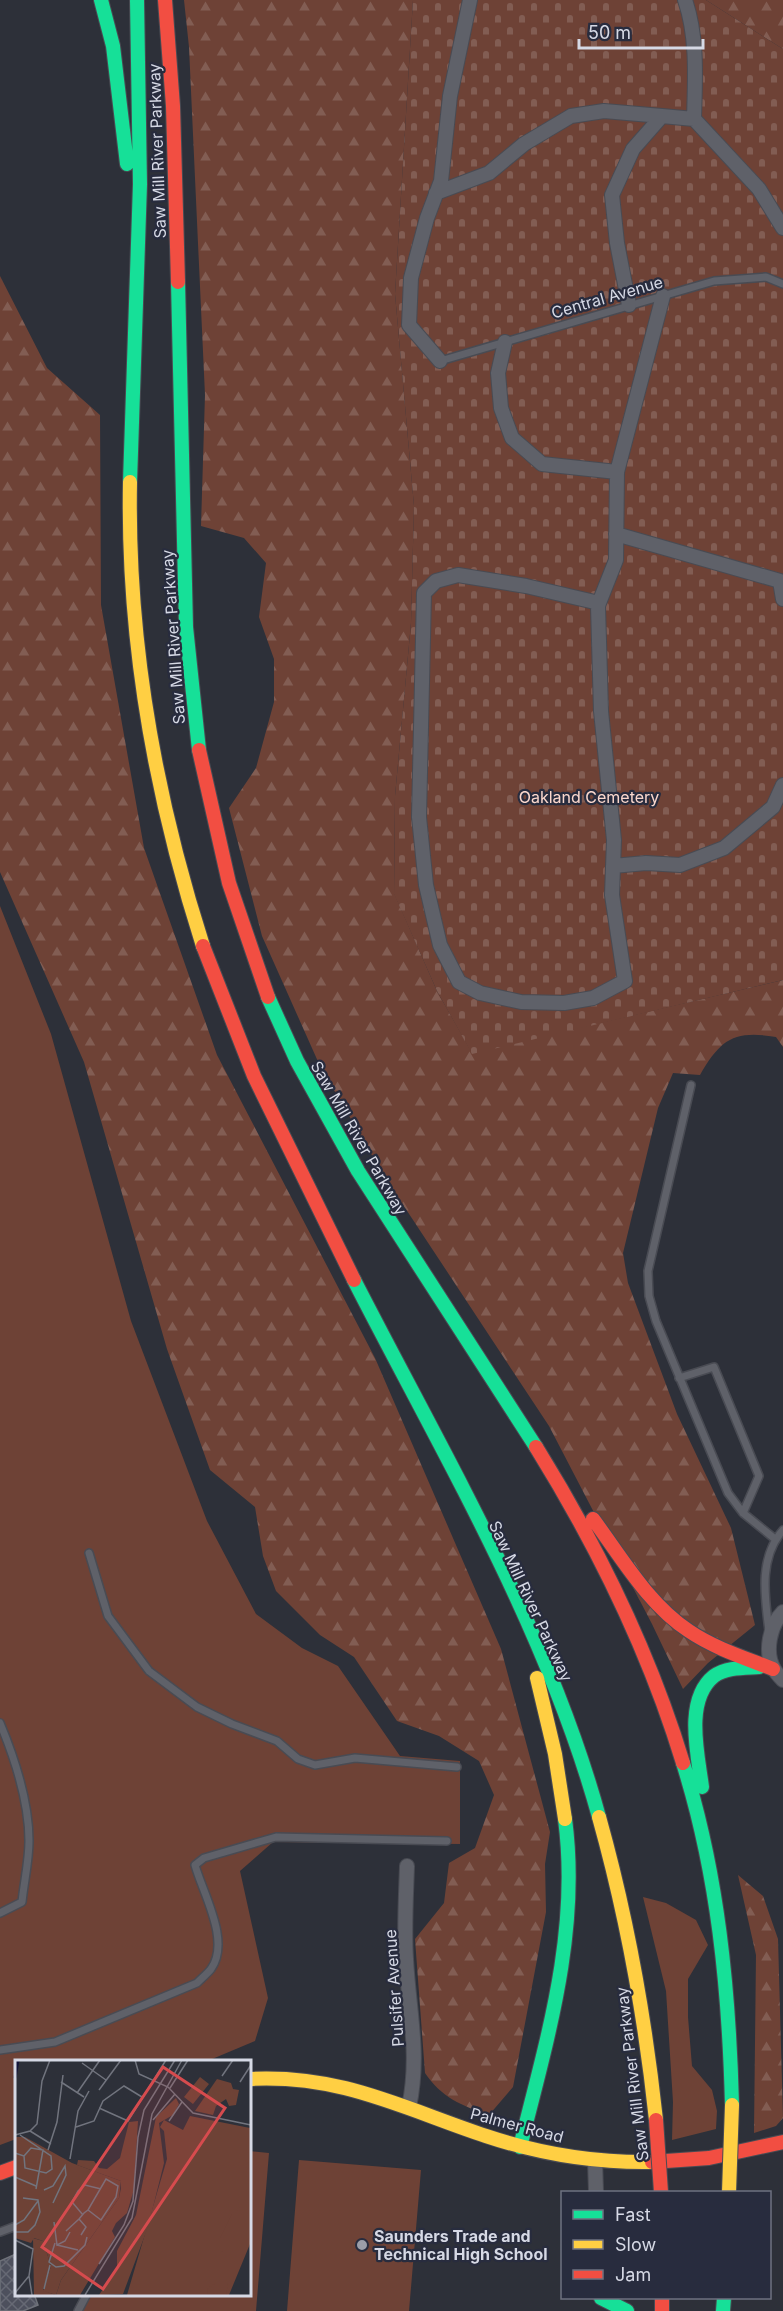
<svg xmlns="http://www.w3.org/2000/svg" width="783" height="2311" viewBox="0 0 783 2311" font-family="Inter,sans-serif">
<defs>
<pattern id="forest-firs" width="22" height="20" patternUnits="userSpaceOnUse" patternTransform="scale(1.5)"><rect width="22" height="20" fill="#6e4236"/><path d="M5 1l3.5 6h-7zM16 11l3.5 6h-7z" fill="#825d53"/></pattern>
<pattern id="cemetery-stones" width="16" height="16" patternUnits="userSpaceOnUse" patternTransform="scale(1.5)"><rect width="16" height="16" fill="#6e4236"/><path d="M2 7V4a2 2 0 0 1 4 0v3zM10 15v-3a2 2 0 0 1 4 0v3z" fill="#825d53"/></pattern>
<pattern id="building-cross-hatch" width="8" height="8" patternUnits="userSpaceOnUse" patternTransform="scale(1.5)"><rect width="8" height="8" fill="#4d505d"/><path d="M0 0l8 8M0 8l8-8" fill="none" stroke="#666974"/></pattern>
</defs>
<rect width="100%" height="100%" fill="#2d3039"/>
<path fill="#6e4236" d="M 0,906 L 51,1034 L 131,1321 L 207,1521 L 256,1614 L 302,1648 L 338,1666 L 400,1756 L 460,1761 L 460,1844 L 273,1842 L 240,1871 L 268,1998 L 255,2041 L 205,2062 L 16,2062 L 16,2139 L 0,2145 Z
M 643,1897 L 666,1903 L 696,1920 L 708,1945 L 688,1979 L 688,2017 L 692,2066 L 712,2090 L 717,2111 L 716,2129 L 672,2140 L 673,2102 L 666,1991 Z
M 249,2151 L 269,2153 L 256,2311 L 80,2311 L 84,2295 L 249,2294 Z
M 299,2160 L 421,2170 L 409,2311 L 287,2311 Z"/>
<path fill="url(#forest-firs)" d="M 184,0 L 413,0 L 395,294 L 414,506 L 411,623 L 395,796 L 394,893 L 437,991 L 472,1053 L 783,980 L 783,1047 L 776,1037 C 734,1030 721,1039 700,1075 L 673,1073 L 658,1108 L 623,1253 L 628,1283 L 677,1414 L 731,1528 L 755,1625 L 708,1663 L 683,1689 L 652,1624 L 549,1426 L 384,1176 L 320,1066 L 262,936 L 229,808 L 256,768 L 274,702 L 274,659 L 259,617 L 266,563 L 244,538 L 201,526 L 205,395 L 189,47 Z
M 706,0 L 783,0 L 783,49 Z
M 0,276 L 47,368 L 100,415 L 101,605 L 144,848 L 217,1055 L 375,1358 L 501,1649 L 550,1832 L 545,1864 L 546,1912 L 513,2087 L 489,2115 C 462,2106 441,2097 425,2073 L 415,1939 L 444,1903 L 449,1863 L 475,1848 L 494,1795 L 479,1761 L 439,1736 L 397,1721 L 354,1657 L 320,1635 L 276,1591 L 263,1556 L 255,1507 L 210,1470 L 167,1349 L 84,1062 L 0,872 Z
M 738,1875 L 763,1896 L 778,1939 L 783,2118 L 776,2126 L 754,2133 L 756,1955 Z"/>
<path fill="url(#cemetery-stones)" d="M 413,0 L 706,0 L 783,49 L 783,980 L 472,1054 L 437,991 L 394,894 L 395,796 L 411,623 L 414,506 L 395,294 Z"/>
<path fill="url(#building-cross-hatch)" stroke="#6e7179" stroke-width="1.5" d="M 16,2254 L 16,2294 L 34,2294 L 38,2305 L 23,2311 L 0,2311 L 0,2261 Z"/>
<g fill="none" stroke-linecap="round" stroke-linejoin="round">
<g stroke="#494b53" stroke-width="10">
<path id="lane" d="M 440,361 L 714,281 L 766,277 L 783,284
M 691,1085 L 648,1271 L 649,1296 L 656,1321 L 728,1493 L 743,1513 L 775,1539
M 679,1378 L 714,1367 L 759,1476 L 743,1513
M 89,1553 L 108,1616 L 149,1671 L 197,1707 L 232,1724 L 277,1741 L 298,1759 L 315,1765 L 355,1758 L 457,1767
M 769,1631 C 765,1598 758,1558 783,1530
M 0,1723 C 15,1759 29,1801 29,1841 C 29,1861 24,1882 22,1902 L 0,1913
M 0,2050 L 55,2042 L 197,1983 C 202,1978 207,1974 211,1969 C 231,1941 203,1894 195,1865 L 204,1858 L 276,1837 L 447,1841
M 0,2232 L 16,2226
M 78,2311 L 87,2294"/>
</g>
<g stroke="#494b53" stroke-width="16">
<path id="street" d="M 685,0 C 698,38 695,80 694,119
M 436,193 L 489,173 L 524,144 L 571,116 L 604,111 L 662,116
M 629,305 L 617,243 L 612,195 L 633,149 L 662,116 L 694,119 L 759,189 L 783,228
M 505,342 L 498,373 L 501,408 L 512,438 L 542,464 L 617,472
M 440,361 L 409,325 L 411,278 L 427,218 L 441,181 L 450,96 L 470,0
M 616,534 L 780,581 L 783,599
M 599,603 L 526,586 L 458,575 L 436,581 L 424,593 L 419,817 L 426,885 L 440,945 L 459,982 L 480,993 L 521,1002 L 564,1003 L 593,998 L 625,981 L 612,895 L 614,840 L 601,711 L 598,606 L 599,603 L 616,560 L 617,472 L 663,296
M 613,866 L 646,863 L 680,865 L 724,848 L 773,807 L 783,785
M 783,1612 C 770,1625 764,1652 774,1669 C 776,1673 780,1677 783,1680
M 407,1866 C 406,1897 404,1929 406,1959 C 409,2013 420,2054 409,2107
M 595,2160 L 596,2192"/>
</g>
<g stroke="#494b53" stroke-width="16">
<path id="fast" d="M 101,0 L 113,46 L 127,164
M 178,282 L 186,627 L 199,750
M 130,482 L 140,184 L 137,0
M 268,997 L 297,1061 L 358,1171 L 536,1447
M 354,1280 C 443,1454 547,1628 599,1817
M 683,1763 C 718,1874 729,1989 732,2105
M 702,1787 C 698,1755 684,1700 714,1676 C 727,1667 744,1668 759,1667
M 520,2147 C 547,2039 580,1932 565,1819
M 601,2298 L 627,2311
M 723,2311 L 724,2298"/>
</g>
<g stroke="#494b53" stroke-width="16">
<path id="slow" d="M 130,482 C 127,640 155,796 203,946
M 537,1678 L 555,1754 L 565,1819
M 599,1817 C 627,1917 645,2017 656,2120
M 249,2079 C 341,2074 402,2108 486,2136 C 540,2154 595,2163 652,2162"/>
</g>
<g stroke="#494b53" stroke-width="16">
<path id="jam" d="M 165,0 L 173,106 L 178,282
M 199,750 L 229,883 L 268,997
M 203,946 L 254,1076 L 354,1280
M 536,1447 C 598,1547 649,1651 683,1763
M 593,1519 C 622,1558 648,1604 689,1631 C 714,1648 745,1658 773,1669
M 652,2162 L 709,2158 L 783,2142
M 0,2173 L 16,2167
M 662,2298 L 662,2311"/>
</g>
<use href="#lane" stroke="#5f6169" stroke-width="7"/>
<use href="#street" stroke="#5f6169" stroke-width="14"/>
<use href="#fast" stroke="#16e098" stroke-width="14"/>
<use href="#slow" stroke="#ffcf43" stroke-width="14"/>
<use href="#jam" stroke="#f24e42" stroke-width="14"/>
<g stroke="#494b53" stroke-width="16" stroke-linecap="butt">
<path id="slow-bridge" d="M 729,2192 L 732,2105"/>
</g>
<g stroke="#494b53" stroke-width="16" stroke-linecap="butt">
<path id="jam-bridge" d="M 656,2120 L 661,2192"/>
</g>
<use href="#slow-bridge" stroke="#ffcf43" stroke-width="14"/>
<use href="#jam-bridge" stroke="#f24e42" stroke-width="14"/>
</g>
<circle fill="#9b9ea9" stroke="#282c3e" stroke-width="2" cx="362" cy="2245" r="6"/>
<g text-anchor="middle" stroke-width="4.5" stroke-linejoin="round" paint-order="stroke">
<g font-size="16" fill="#d6d9e5" stroke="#282c3e">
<text transform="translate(157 151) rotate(-92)" y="6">Saw Mill River Parkway</text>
<text transform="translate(607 297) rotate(-16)" y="6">Central Avenue</text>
<text transform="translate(173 637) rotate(-94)" y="6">Saw Mill River Parkway</text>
<text transform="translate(359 1138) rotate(60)" y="6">Saw Mill River Parkway</text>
<text transform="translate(531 1601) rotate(65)" y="6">Saw Mill River Parkway</text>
<text transform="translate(394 1988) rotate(-94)" y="6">Pulsifer Avenue</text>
<text transform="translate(632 2074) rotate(-97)" y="6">Saw Mill River Parkway</text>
<text transform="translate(517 2125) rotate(15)" y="6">Palmer Road</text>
</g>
<g font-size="16" fill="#fbd8cd" stroke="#282c3e">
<text x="589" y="803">Oakland Cemetery</text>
</g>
<g font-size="16" font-weight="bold" fill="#d6d9e5" stroke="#282c3e" text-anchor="start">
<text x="374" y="2242">Saunders Trade and<tspan x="374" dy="18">Technical High School</tspan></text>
</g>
</g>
<g transform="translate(15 2060)">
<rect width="236" height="236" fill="#2d3039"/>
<path d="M 185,17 L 194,24 L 178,44 L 169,37 ZM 202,19 L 216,23 L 218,29 L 224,30 L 221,45 L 214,46 L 211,39 L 201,46 L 198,55 L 180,51 ZM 175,56 L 235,68 L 235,179 L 212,235 L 112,235 L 152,99 L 149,71 L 145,67 L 149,60 L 168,70 Z" fill="#6e4236"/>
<path d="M 161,38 L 164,44 L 158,55 L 144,63 L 149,103 L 133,167 L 108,234 L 84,235 L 102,208 L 102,191 L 121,155 L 141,57 ZM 123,61 L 119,129 L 112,153 L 101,163 L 97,171 L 100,177 L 65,235 L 41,235 L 46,220 L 104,138 L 106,128 L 106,121 L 62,105 L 63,100 L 79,101 L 84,108 L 92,109 L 105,98 L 114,62 ZM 230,144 L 235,144 L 235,184 L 214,235 L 211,235 L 213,223 L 203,233 L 193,235 L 192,229 L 202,222 L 202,196 L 214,186 L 205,178 L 217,154 ZM 18,178 L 28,181 L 36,206 L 28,230 L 40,235 L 19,235 Z" fill="#6e4236"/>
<path d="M 0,77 L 10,77 L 57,103 L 106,121 L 104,138 L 46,220 L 41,235 L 28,231 L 36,206 L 28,181 L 19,178 L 16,183 L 0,178 Z" fill="#6e4236"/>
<path fill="none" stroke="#131439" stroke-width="3" d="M 0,18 L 3,0"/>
<path fill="none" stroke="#71747e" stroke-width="1.5" d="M 120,0 L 124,14 L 153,27 L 178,53 L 236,65M 67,3 L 91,20M 207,16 L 218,0M 46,22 L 69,37M 225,22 L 236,5M 155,28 L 173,0M 84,30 L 106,0M 62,33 L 85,0M 84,48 L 113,61 L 151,0M 138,60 L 160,34M 154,61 L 167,42M 61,67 L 79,61 L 88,41 L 109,26 L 127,37M 15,71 L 36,84M 0,75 L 15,71 L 22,64 L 27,21 L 35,0M 33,90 L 42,62 L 48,15M 0,93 L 9,96 L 10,108 L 31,113 L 37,109 L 36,96 L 5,75M 9,96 L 16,88 L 28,90 L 21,129M 55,99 L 63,51 L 74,31M 0,117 L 21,126M 29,130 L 38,126 L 50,106 L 51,115 L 38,143M 68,155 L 57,142 L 63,131 L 70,125 L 86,129M 64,159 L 71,167 L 66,175M 39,162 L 42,185 L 50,181 L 55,172M 0,165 L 9,160 L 23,141M 51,171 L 64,159 L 69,153 L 73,150 L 91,119 L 103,126 L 101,137 L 86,160 L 73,150M 0,172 L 13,172 L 20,165 L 25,152 L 23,140 L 8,138M 0,180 L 18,189 L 14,216 L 17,235M 40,183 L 34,202 L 41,207 L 49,206 L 70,185 L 72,177M 42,185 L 63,190M 84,204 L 109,165 L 118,141 L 123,77 L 129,50 L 160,0M 29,229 L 35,205M 0,233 L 14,216M 70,235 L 117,158 L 137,54 L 167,0"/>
<path fill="#d64b4e" fill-opacity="0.15" stroke="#d64b4e" stroke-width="3" d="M 148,7 L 210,48 L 88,229 L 27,187 Z"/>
<rect width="236" height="236" fill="none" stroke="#d6d9e5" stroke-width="3"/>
</g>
<rect x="561" y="2191" width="210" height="108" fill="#282c3e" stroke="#6e7181" stroke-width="1.5"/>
<rect x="573" y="2210" width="30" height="9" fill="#16e098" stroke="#6e7181" stroke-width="1.5"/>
<text x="615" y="2221" font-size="18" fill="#d6d9e5">Fast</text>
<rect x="573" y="2240" width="30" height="9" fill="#ffcf43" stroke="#6e7181" stroke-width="1.5"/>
<text x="615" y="2251" font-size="18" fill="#d6d9e5">Slow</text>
<rect x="573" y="2270" width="30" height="9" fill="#f24e42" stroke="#6e7181" stroke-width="1.5"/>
<text x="615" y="2281" font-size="18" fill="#d6d9e5">Jam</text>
<path d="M579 39v9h124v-9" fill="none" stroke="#d6d9e5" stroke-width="3"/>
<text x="588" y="39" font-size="18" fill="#d6d9e5" stroke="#282c3e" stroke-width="4.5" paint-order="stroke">50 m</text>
</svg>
